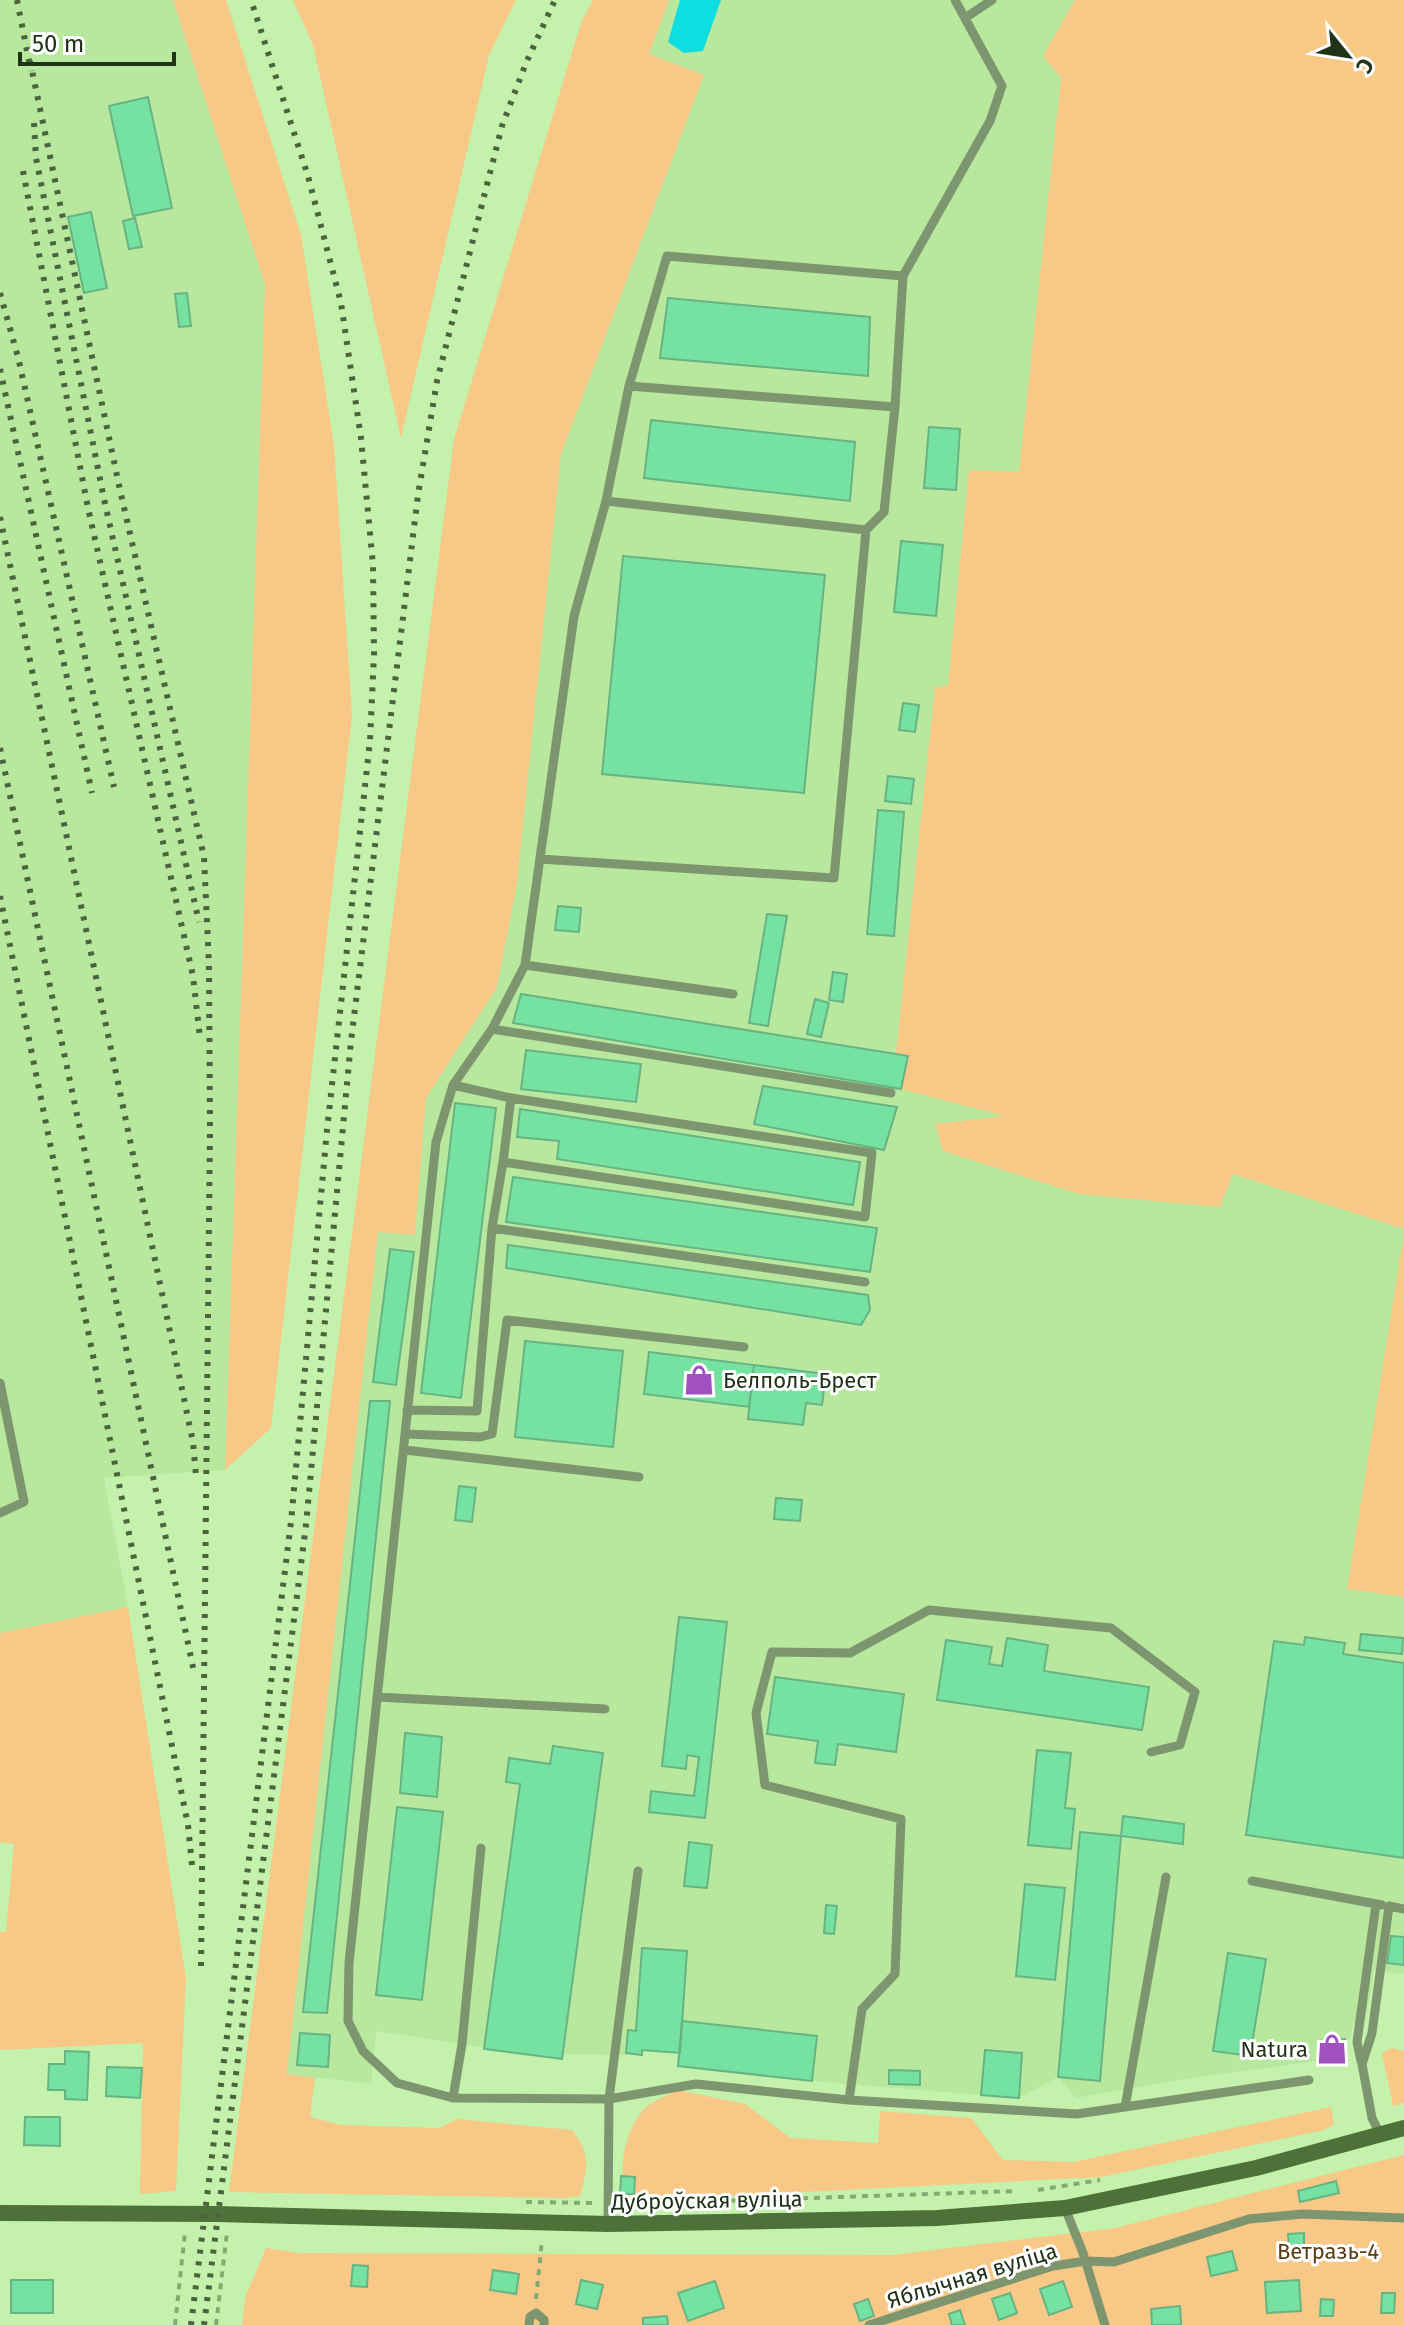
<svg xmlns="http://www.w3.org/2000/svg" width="1404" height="2325" viewBox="0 0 1404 2325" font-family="'Fira Sans',sans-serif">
<rect width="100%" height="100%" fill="#c4f2ad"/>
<path fill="#b7e89d" d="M 0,0 L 173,0 L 265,285 L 225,1470 L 104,1478 L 128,1607 L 0,1633 Z
M 669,0 L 1075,0 L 1044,55 L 1061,78 L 1019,472 L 969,471 L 948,687 L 935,687 L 896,1053 L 1232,1174 L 1404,1229 L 1404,1974 L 1374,1970 L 1365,2026 L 1353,2024 L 1350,2039 L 1345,2040 L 1346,2057 L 1185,2079 L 1076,2098 L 1058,2077 L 1019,2098 L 812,2081 L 678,2066 L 679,2052 L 643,2050 L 642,2055 L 564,2054 L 562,2059 L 376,2031 L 371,2084 L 287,2074 L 378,1232 L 415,1235 L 426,1098 L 497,987 L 517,883 L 561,454 L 704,75 L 649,54 Z"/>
<path fill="#f7c886" d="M 173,0 L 226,0 L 301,235 L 334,445 L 352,715 L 271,1428 L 225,1470 L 265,285 Z
M 293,0 L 516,0 L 489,55 L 401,438 L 313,45 Z
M 593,0 L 669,0 L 649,54 L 704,75 L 561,454 L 517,883 L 497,987 L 426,1098 L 415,1235 L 378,1232 L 287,2074 L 315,2078 L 310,2117 L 341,2125 L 439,2128 L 457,2119 L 572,2130 C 591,2155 588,2166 580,2196 L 564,2198 L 229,2192 L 454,439 L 581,23 Z
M 1075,0 L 1404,0 L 1404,1229 L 1233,1174 L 1220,1207 L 1079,1194 L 943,1151 L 935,1124 L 1004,1116 L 901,1089 L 908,1056 L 896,1054 L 935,687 L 948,686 L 969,470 L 1019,472 L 1061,78 L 1043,56 Z
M 1404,1234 L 1404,1597 L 1347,1589 Z
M 128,1607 L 186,1978 L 176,2191 L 140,2194 L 143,2043 L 0,2050 L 0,1932 L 6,1932 L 14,1844 L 0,1842 L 0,1633 Z
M 1392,2048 L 1404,2051 L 1404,2103 L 1393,2106 L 1382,2053 Z
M 677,2090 L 745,2104 L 790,2138 L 878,2143 L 880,2111 L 971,2118 L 1003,2160 L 1074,2162 L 1331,2107 L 1334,2124 L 1324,2130 L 1101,2177 L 645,2200 L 627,2198 C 617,2170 624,2132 644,2109 C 652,2101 667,2096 677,2090 Z
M 1404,2155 L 1404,2325 L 242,2325 L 245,2298 L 266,2248 L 300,2253 L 892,2255 L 1115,2228 Z"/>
<path fill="#0ededf" d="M 680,0 L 721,0 L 703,51 L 684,53 L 668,42 Z"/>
<path fill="#75e2a1" stroke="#68b384" stroke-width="2" d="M 148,97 L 172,208 L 133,216 L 109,106 Z
M 91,212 L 107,288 L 84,293 L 68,217 Z
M 135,218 L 142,247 L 129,249 L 123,221 Z
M 187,293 L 191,326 L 179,327 L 175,294 Z
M 668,298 L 870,317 L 868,376 L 660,358 Z
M 651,420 L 855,442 L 850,501 L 644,478 Z
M 929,427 L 960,429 L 956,490 L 924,488 Z
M 901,541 L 943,545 L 936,616 L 894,612 Z
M 623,556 L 825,575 L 804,793 L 602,774 Z
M 903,703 L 919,705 L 915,732 L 899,730 Z
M 888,776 L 914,779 L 911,804 L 885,801 Z
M 878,810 L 904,812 L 894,936 L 867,934 Z
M 558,906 L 581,908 L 579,932 L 555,930 Z
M 767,914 L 787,916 L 768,1026 L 749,1023 Z
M 833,972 L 847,974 L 843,1002 L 829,1000 Z
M 521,994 L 896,1054 L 908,1056 L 901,1089 L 513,1023 Z
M 815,999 L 829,1003 L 821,1037 L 807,1034 Z
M 526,1050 L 641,1064 L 636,1102 L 521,1089 Z
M 763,1086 L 897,1107 L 884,1150 L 754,1124 Z
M 455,1103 L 496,1108 L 461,1398 L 421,1393 Z
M 520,1109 L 860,1162 L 853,1205 L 557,1159 L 559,1141 L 517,1137 Z
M 513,1177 L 877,1228 L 870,1272 L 506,1222 Z
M 508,1245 L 868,1295 L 870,1310 L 861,1325 L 506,1268 Z
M 390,1249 L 414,1252 L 396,1385 L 373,1382 Z
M 525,1341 L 623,1351 L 613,1447 L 515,1437 Z
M 649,1352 L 754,1365 L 749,1407 L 644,1394 Z
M 754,1365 L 826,1374 L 822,1405 L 806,1403 L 803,1425 L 748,1419 Z
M 370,1401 L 390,1401 L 327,2013 L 303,2012 Z
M 459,1486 L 476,1488 L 472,1522 L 455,1520 Z
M 776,1498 L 802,1500 L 800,1521 L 774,1519 Z
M 679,1617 L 727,1622 L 705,1818 L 649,1812 L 651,1791 L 694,1796 L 699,1757 L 687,1755 L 686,1769 L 662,1766 Z
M 1361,1634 L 1403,1638 L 1402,1654 L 1359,1650 Z
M 1305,1637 L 1345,1643 L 1343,1654 L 1404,1663 L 1404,1858 L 1246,1835 L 1274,1641 L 1304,1645 Z
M 1007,1638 L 1048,1645 L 1044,1671 L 1149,1687 L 1142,1730 L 937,1700 L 946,1640 L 992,1647 L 989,1664 L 1002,1666 Z
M 775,1677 L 904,1694 L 896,1752 L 838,1744 L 835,1765 L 815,1763 L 818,1741 L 767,1734 Z
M 405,1733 L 442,1737 L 437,1797 L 400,1793 Z
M 553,1746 L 603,1753 L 562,2059 L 484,2049 L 520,1784 L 506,1782 L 509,1758 L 550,1764 Z
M 1037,1750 L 1071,1753 L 1065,1808 L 1075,1809 L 1071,1849 L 1028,1845 Z
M 397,1807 L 443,1812 L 422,2000 L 376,1995 Z
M 1123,1816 L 1184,1824 L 1183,1844 L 1121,1836 Z
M 1080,1832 L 1121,1836 L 1100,2081 L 1058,2077 Z
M 689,1842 L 712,1845 L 707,1888 L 684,1886 Z
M 1025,1884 L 1065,1888 L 1055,1980 L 1016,1976 Z
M 826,1905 L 837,1906 L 834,1934 L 824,1933 Z
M 1391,1936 L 1404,1937 L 1404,1965 L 1387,1963 Z
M 642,1948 L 687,1951 L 680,2053 L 642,2050 L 642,2055 L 626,2053 L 628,2030 L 636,2031 Z
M 1228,1953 L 1266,1959 L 1250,2056 L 1213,2051 Z
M 682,2021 L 817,2036 L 812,2081 L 678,2066 Z
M 300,2033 L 330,2035 L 328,2067 L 297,2065 Z
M 1345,2039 L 1346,2057 L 1319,2059 L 1318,2041 Z
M 985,2050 L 1022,2053 L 1019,2098 L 981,2095 Z
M 65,2051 L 89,2052 L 87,2100 L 65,2099 L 65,2090 L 48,2090 L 49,2064 L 65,2064 Z
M 107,2067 L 142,2068 L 140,2098 L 106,2096 Z
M 889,2070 L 920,2071 L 920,2085 L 889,2084 Z
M 25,2117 L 60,2117 L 60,2146 L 24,2145 Z
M 621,2176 L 635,2177 L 634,2194 L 620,2194 Z
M 1336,2181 L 1339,2193 L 1300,2202 L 1298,2191 Z
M 1304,2233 L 1304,2252 L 1289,2252 L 1288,2234 Z
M 1232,2251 L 1237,2270 L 1211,2276 L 1207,2257 Z
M 353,2265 L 368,2266 L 367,2287 L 351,2286 Z
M 493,2270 L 519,2274 L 516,2294 L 490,2290 Z
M 11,2280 L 53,2280 L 53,2313 L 11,2313 Z
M 581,2280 L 603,2285 L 597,2309 L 576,2304 Z
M 1299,2280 L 1301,2311 L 1267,2313 L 1265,2282 Z
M 715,2281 L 724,2308 L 688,2321 L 678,2293 Z
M 1063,2281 L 1072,2307 L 1049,2315 L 1040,2289 Z
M 1010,2293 L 1017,2313 L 999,2320 L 992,2299 Z
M 1382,2293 L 1395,2293 L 1394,2313 L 1381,2313 Z
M 868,2299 L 874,2316 L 860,2321 L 854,2304 Z
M 1321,2299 L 1334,2300 L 1333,2316 L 1320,2316 Z
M 1180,2306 L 1181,2325 L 1152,2325 L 1151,2309 Z
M 960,2310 L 965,2325 L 952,2325 L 949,2314 Z
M 667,2316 L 668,2325 L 643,2325 L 643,2318 Z"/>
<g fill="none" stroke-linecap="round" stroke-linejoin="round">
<path stroke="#86a974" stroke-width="4" stroke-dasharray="6 6" stroke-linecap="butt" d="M 1038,2190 L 1100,2180
M 526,2202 L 594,2203
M 694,2202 L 1017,2191
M 536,2299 L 542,2240
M 175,2325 L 185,2232
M 216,2325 L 227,2232"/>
<path stroke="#7d9670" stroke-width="9" d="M 965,18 L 992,0
M 903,276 L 990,121 L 1002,86 L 955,0
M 629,386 L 667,256 L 903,276 L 895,407
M 606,501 L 629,386 L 895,407 L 884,512 L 866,530
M 540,859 L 834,878 L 866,530 L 606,501 L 574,616 L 525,965 L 492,1029 L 453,1085 L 436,1142 L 349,1963 L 348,2021 L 363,2051 L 397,2083 L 453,2098 L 609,2099 L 608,2224
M 525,965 L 733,994
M 492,1029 L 891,1093
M 453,1085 L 511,1098
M 492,1228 L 503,1162 L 865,1217 L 872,1153 L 511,1098 L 503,1162
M 0,1383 L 24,1502 L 0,1513
M 407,1410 L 477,1411 L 492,1228 L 865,1282
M 406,1434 L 480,1437 L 492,1434 L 507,1320 L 744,1347
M 405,1450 L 639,1477
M 377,1697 L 605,1709
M 638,1871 L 609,2099 L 696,2084 L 849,2100 L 1077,2114 L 1309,2080
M 1252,1881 L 1382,1905
M 1361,2061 L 1357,2042 L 1376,1904
M 453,2098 L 462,2044 L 481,1848
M 849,2100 L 862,2009 L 895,1974 L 901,1819 L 765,1785 L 756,1713 L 772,1652 L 850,1653 L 929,1610 L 1111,1628 L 1195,1692 L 1180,1745 L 1151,1752
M 1125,2107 L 1166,1877
M 1380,2134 L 1372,2118 L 1362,2064 L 1372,2033 L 1389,1906 L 1404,1909
M 1065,2208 L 1083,2253 L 1105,2325
M 529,2325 L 530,2317 L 536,2313 L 544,2320 L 544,2325
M 869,2325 L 1053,2266 L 1086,2261 L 1114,2262 L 1249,2219 L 1303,2214 L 1404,2218"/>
<path stroke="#4d7138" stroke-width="16" d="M 0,2213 L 217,2214 L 608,2224 L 937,2218 L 1065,2208 L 1256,2168 L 1404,2128"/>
<path stroke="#4b643e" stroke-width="6" stroke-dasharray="4 8" stroke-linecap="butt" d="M 17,0 L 31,71
M 30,61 L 120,490 L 204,857 L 209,965 L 210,1129 L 201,1969
M 34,123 L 36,158 L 104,499 L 199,922
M 23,171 L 88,508 L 193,976 L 200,1038
M 0,293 L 18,357 L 114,787
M 0,369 L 92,793
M 0,517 L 193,1442 L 196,1476
M 0,748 L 194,1672
M 0,896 L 188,1825 L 192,1865
M 191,2325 L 291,1522 L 327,1130 L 370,741 L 374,654 L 373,565 L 361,438 L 341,303 L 308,176 L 251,0
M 204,2325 L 306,1525 L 351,1041 L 418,495 L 437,381 L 502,126 L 526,63 L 555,0"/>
</g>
<defs>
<g id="shop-bare" transform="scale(2.4)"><path d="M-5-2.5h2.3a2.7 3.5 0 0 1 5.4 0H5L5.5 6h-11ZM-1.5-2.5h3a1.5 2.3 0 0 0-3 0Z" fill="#a251c1" stroke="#fff" stroke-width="2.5" paint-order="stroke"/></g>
</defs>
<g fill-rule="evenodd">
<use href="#shop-bare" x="699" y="1380"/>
<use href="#shop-bare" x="1332" y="2049"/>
</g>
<g text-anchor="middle" stroke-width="6" stroke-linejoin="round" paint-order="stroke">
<g font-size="22" fill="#203217" stroke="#fff" text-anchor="start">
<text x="723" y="1388">Белполь-Брест</text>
<text x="1308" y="2057" text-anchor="end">Natura</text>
</g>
<g font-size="22" fill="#203217" stroke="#fff">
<text transform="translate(707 2200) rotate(-1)" y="8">Дуброўская вуліца</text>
<text transform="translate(972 2275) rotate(-17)" y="8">Яблычная вуліца</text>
</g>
<g font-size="22" fill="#583e14" stroke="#fff">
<text x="1328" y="2259">Ветразь-4</text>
</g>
</g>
<g transform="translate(1348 56) rotate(120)" stroke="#ffffff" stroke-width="6" paint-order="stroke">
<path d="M0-6L14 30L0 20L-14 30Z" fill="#203217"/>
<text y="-12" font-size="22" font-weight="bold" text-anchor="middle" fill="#203217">С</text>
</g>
<path d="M20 52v12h154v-12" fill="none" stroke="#203217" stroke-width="4"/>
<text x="32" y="52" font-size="24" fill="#203217" stroke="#ffffff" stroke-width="6" paint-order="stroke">50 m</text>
</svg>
